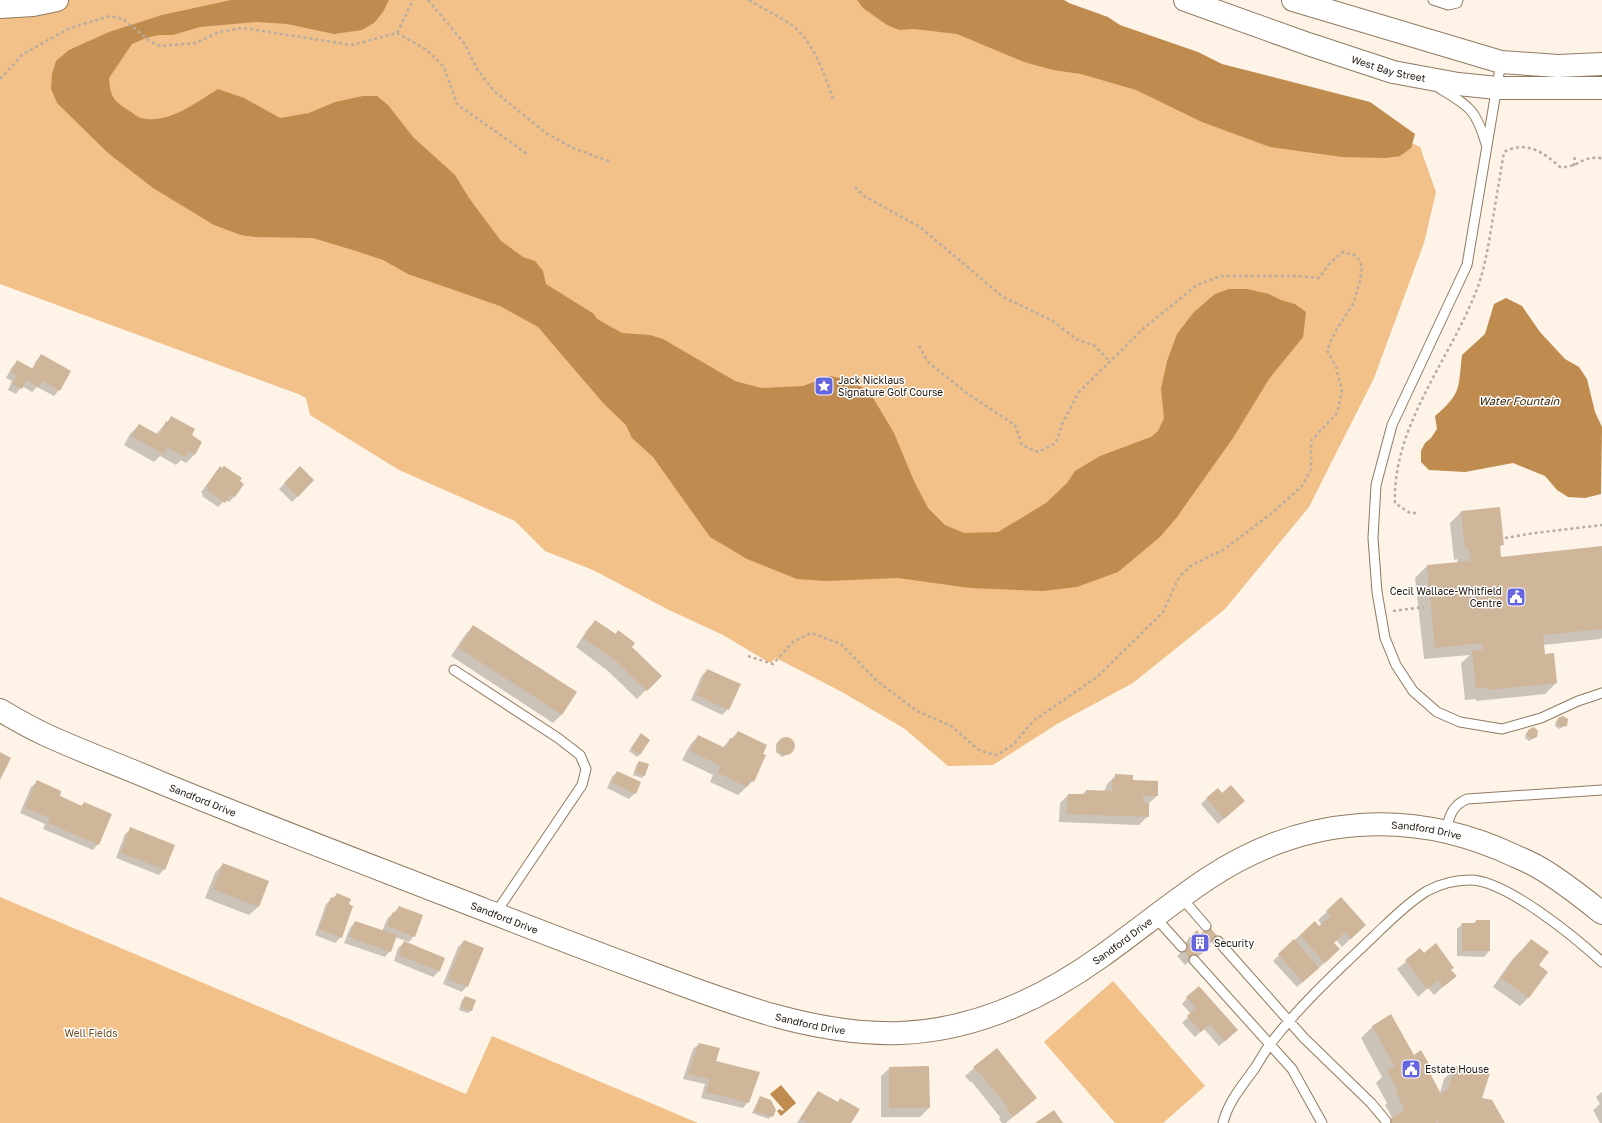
<svg xmlns="http://www.w3.org/2000/svg" width="1602" height="1123" viewBox="0 0 1602 1123" font-family="'Golos Text',sans-serif">
<rect width="100%" height="100%" fill="#fef3e7"/>
<path fill="#f2c089" d="M 0,0 L 953,0 L 1376,126 L 1420,147 L 1436,192 L 1424,243 L 1374,378 L 1309,507 L 1225,609 L 1133,683 L 1057,724 L 993,765 L 948,766 L 905,729 L 842,692 L 776,658 L 770,663 L 723,635 L 669,610 L 593,570 L 545,551 L 515,521 L 399,470 L 310,415 L 306,398 L 298,394 L 0,284 Z
M 0,897 L 466,1094 L 492,1036 L 698,1123 L 0,1123 Z
M 1113,981 L 1205,1086 L 1163,1123 L 1115,1123 L 1044,1042 Z"/>
<path fill="#bf8b4e" d="M 231,0 L 389,0 L 383,12 L 374,23 L 362,30 L 334,34 L 287,24 L 257,22 L 200,27 L 173,35 L 159,35 L 146,38 L 132,44 L 109,78 C 110,95 113,101 128,110 C 132,112 137,117 141,118 C 167,125 197,102 218,89 L 244,98 L 280,118 L 309,113 L 335,102 L 363,96 L 377,96 L 388,105 L 413,137 L 455,175 L 469,198 L 501,241 L 523,257 L 535,261 L 543,271 L 546,284 L 594,314 L 597,319 L 622,333 L 650,335 L 663,339 L 735,381 L 761,388 L 803,386 L 830,376 L 849,380 L 869,391 L 894,433 L 914,481 L 928,508 L 945,525 L 964,533 L 998,532 L 1046,503 L 1067,483 L 1075,471 L 1100,456 L 1151,437 L 1158,431 L 1164,418 L 1161,389 L 1167,361 L 1177,334 L 1194,312 L 1215,294 L 1229,289 L 1247,289 L 1269,294 L 1281,300 L 1295,304 L 1306,312 L 1303,337 L 1269,379 L 1233,438 L 1177,517 L 1160,537 L 1118,572 L 1077,587 L 1043,591 L 970,588 L 898,578 L 826,581 L 797,579 L 747,559 L 710,537 L 653,457 L 632,438 L 626,425 L 604,404 L 538,327 L 500,306 L 408,274 L 383,260 L 356,251 L 313,238 L 255,237 L 241,235 L 214,225 L 153,188 L 108,153 L 57,103 L 51,89 L 52,74 L 56,61 L 69,50 L 109,32 L 162,15 Z
M 857,0 L 1064,0 L 1069,3 L 1108,17 L 1120,25 L 1198,52 L 1222,64 L 1370,102 L 1415,134 L 1411,148 L 1400,156 L 1386,158 L 1342,157 L 1270,147 L 1202,122 L 1136,90 L 1081,74 L 1053,70 L 1024,62 L 957,34 L 914,29 L 899,30 L 887,25 L 863,8 Z
M 1506,298 L 1522,306 L 1540,332 L 1565,359 L 1579,367 L 1587,379 L 1595,412 L 1602,427 L 1601,494 L 1585,498 L 1568,497 L 1557,490 L 1545,476 L 1513,463 L 1465,472 L 1429,470 L 1421,462 L 1421,451 L 1425,443 L 1431,438 L 1437,429 L 1435,416 C 1462,393 1458,389 1462,355 L 1485,334 L 1494,304 Z
M 781,1085 L 796,1103 L 781,1116 L 777,1111 L 780,1109 L 782,1111 L 784,1110 L 770,1094 Z"/>
<path fill="#0003" d="M 41,355 L 59,390 L 54,396 L 37,387 L 32,392 L 22,386 L 16,394 L 8,390 L 12,381 L 6,378 L 12,367 L 18,361 L 32,369 L 36,361 Z
M 172,417 L 191,435 L 195,454 L 186,463 L 181,460 L 176,465 L 160,456 L 154,462 L 124,445 L 130,434 L 139,425 L 156,434 Z
M 220,468 L 235,496 L 229,502 L 225,500 L 218,507 L 202,496 L 203,494 L 201,492 Z
M 300,468 L 313,480 L 292,502 L 279,489 Z
M 1461,512 L 1503,544 L 1499,548 L 1500,558 L 1602,547 L 1602,638 L 1600,639 L 1543,645 L 1544,655 L 1556,683 L 1545,694 L 1476,701 L 1476,699 L 1465,700 L 1461,663 L 1470,655 L 1424,659 L 1415,578 L 1427,566 L 1458,563 L 1457,559 L 1454,560 L 1450,523 Z
M 595,621 L 615,635 L 618,631 L 630,647 L 660,676 L 637,699 L 608,671 L 576,647 L 587,630 Z
M 473,626 L 562,714 L 553,723 L 451,656 L 465,635 Z
M 708,670 L 728,709 L 722,715 L 691,700 L 702,675 Z
M 1559,719 L 1566,725 L 1559,729 L 1555,726 L 1556,721 Z
M 1529,730 L 1537,736 L 1529,741 L 1525,738 L 1526,733 Z
M 738,732 L 753,781 L 738,795 L 710,782 L 713,775 L 682,760 L 690,745 L 698,736 L 722,748 Z
M 639,737 L 640,754 L 637,757 L 629,751 Z
M 786,738 L 793,742 L 794,746 L 790,753 L 782,757 L 776,752 L 776,744 L 782,739 Z
M 639,762 L 645,775 L 642,778 L 633,775 L 637,764 Z
M 617,772 L 635,793 L 629,799 L 607,788 L 612,777 Z
M 1116,775 L 1132,781 L 1157,782 L 1157,796 L 1148,804 L 1148,816 L 1139,825 L 1059,822 L 1060,803 L 1068,795 L 1082,795 L 1086,791 L 1104,792 L 1107,784 Z
M 37,782 L 58,796 L 81,806 L 84,803 L 98,844 L 93,850 L 43,829 L 45,824 L 20,813 L 31,787 Z
M 1218,789 L 1222,794 L 1244,801 L 1218,824 L 1201,804 Z
M 131,829 L 164,869 L 159,875 L 116,858 L 125,834 Z
M 223,864 L 268,881 L 258,907 L 249,915 L 205,898 L 215,873 Z
M 337,894 L 348,905 L 341,937 L 335,943 L 315,935 L 326,904 Z
M 1341,899 L 1365,925 L 1342,947 L 1336,940 L 1333,943 L 1330,958 L 1297,987 L 1273,961 L 1300,935 L 1319,928 L 1322,925 L 1318,920 Z
M 399,907 L 414,936 L 409,942 L 395,937 L 390,951 L 385,957 L 344,943 L 350,928 L 355,922 L 382,932 L 387,919 Z
M 1476,921 L 1489,921 L 1489,951 L 1484,957 L 1457,956 L 1457,929 L 1462,924 L 1473,924 Z
M 1200,935 L 1217,937 L 1208,945 L 1209,946 L 1204,952 L 1195,959 L 1194,958 L 1185,965 L 1177,956 L 1185,948 L 1183,945 L 1189,939 Z
M 1531,940 L 1538,966 L 1529,997 L 1520,1006 L 1493,987 L 1511,961 Z
M 464,941 L 467,986 L 462,992 L 443,984 L 458,947 Z
M 404,943 L 444,958 L 439,971 L 433,977 L 394,961 L 398,948 Z
M 1420,950 L 1424,954 L 1450,970 L 1455,976 L 1434,995 L 1428,988 L 1418,997 L 1397,969 Z
M 465,997 L 471,1011 L 468,1013 L 459,1010 L 462,1000 Z
M 1187,998 L 1231,1036 L 1219,1046 L 1204,1029 L 1195,1037 L 1182,1023 L 1191,1014 L 1182,1004 Z
M 1390,1015 L 1413,1056 L 1430,1076 L 1440,1093 L 1444,1079 L 1456,1067 L 1481,1098 L 1504,1123 L 1385,1123 L 1393,1119 L 1385,1105 L 1387,1103 L 1376,1083 L 1382,1077 L 1361,1038 L 1372,1027 Z
M 699,1044 L 748,1102 L 743,1108 L 701,1098 L 705,1084 L 683,1079 L 693,1049 Z
M 890,1068 L 929,1108 L 920,1117 L 881,1117 L 881,1076 Z
M 974,1068 L 1035,1098 L 1006,1123 L 1002,1123 L 999,1119 L 1000,1117 L 971,1081 L 970,1082 L 965,1076 Z
M 818,1092 L 850,1123 L 797,1123 L 813,1098 Z
M 1602,1092 L 1602,1123 L 1600,1123 L 1593,1110 L 1600,1104 L 1596,1097 Z
M 760,1097 L 774,1110 L 769,1119 L 752,1113 Z"/>
<path fill="#cfb59a" d="M 41,354 L 71,371 L 60,391 L 42,381 L 39,387 L 27,380 L 22,389 L 12,384 L 17,375 L 11,372 L 17,360 L 33,369 Z
M 171,416 L 195,429 L 192,435 L 202,442 L 195,455 L 189,451 L 185,457 L 167,447 L 164,454 L 132,436 L 139,424 L 159,435 L 166,421 L 168,422 Z
M 220,466 L 222,468 L 224,466 L 242,478 L 240,481 L 244,484 L 235,497 L 231,494 L 225,503 L 207,490 L 208,488 L 206,486 Z
M 300,466 L 314,480 L 298,497 L 284,483 Z
M 1500,507 L 1504,545 L 1500,545 L 1501,557 L 1602,546 L 1602,629 L 1543,635 L 1545,654 L 1554,653 L 1557,683 L 1487,690 L 1487,687 L 1476,689 L 1472,651 L 1483,650 L 1482,643 L 1435,648 L 1427,565 L 1470,561 L 1469,548 L 1465,549 L 1461,511 Z
M 595,620 L 616,634 L 618,630 L 635,643 L 632,647 L 662,676 L 647,691 L 617,662 L 583,638 Z
M 473,625 L 577,692 L 562,715 L 459,648 Z
M 707,669 L 741,684 L 729,710 L 696,695 Z
M 1563,716 L 1568,719 L 1567,726 L 1561,727 L 1557,724 L 1558,718 Z
M 1534,727 L 1538,731 L 1537,737 L 1532,739 L 1527,735 L 1528,730 Z
M 738,731 L 767,745 L 763,754 L 766,755 L 754,782 L 750,780 L 747,787 L 718,773 L 721,766 L 690,751 L 698,735 L 725,748 L 730,738 L 733,739 Z
M 641,733 L 650,740 L 640,755 L 631,748 Z
M777 746a9 9 0 1 1 18 0a9 9 0 1 1-18 0Z
M 0,752 L 11,758 L 0,780 Z
M 639,761 L 649,764 L 645,776 L 635,772 Z
M 617,771 L 641,782 L 636,794 L 612,783 Z
M 1115,774 L 1133,775 L 1133,780 L 1158,781 L 1158,796 L 1143,796 L 1143,803 L 1149,803 L 1149,817 L 1067,814 L 1068,794 L 1086,794 L 1086,790 L 1112,791 L 1112,779 L 1115,780 Z
M 37,780 L 61,791 L 60,796 L 82,806 L 84,802 L 112,814 L 99,845 L 48,823 L 50,818 L 25,808 Z
M 1231,785 L 1245,801 L 1224,819 L 1206,798 L 1218,788 L 1222,793 Z
M 130,827 L 175,845 L 165,870 L 121,853 Z
M 223,863 L 269,881 L 259,907 L 213,889 Z
M 337,893 L 351,899 L 349,904 L 353,906 L 342,938 L 319,929 L 331,897 L 335,899 Z
M 1341,897 L 1366,925 L 1351,939 L 1345,932 L 1334,943 L 1340,949 L 1325,963 L 1300,935 L 1315,921 L 1319,926 L 1331,916 L 1326,911 Z
M 399,906 L 423,915 L 415,937 L 387,926 L 393,912 L 396,913 Z
M 1476,920 L 1490,920 L 1490,951 L 1462,951 L 1462,923 L 1476,923 Z
M 355,921 L 397,935 L 391,952 L 349,937 Z
M 1209,926 L 1218,937 L 1209,944 L 1211,946 L 1201,954 L 1200,953 L 1191,960 L 1182,949 L 1191,942 L 1188,939 L 1197,930 L 1200,934 Z
M 1294,939 L 1319,968 L 1303,982 L 1278,954 Z
M 1531,939 L 1549,952 L 1539,965 L 1548,972 L 1529,998 L 1501,978 L 1520,951 L 1521,952 Z
M 464,940 L 484,948 L 468,987 L 448,979 Z
M 404,941 L 445,958 L 440,971 L 398,955 Z
M 1436,943 L 1454,968 L 1451,970 L 1457,976 L 1443,987 L 1438,980 L 1427,989 L 1405,960 L 1420,948 L 1424,953 Z
M 1199,986 L 1238,1030 L 1225,1041 L 1210,1024 L 1201,1032 L 1187,1016 L 1196,1008 L 1186,997 Z
M 465,996 L 476,1000 L 472,1011 L 461,1007 Z
M 1391,1014 L 1414,1055 L 1421,1050 L 1434,1073 L 1431,1075 L 1441,1094 L 1448,1089 L 1455,1066 L 1490,1073 L 1482,1098 L 1492,1100 L 1505,1123 L 1438,1123 L 1439,1121 L 1435,1123 L 1383,1123 L 1405,1110 L 1396,1092 L 1398,1091 L 1387,1071 L 1395,1066 L 1372,1026 Z
M 699,1043 L 720,1048 L 716,1061 L 760,1072 L 749,1103 L 706,1092 L 710,1079 L 688,1074 Z
M 997,1048 L 1037,1098 L 1013,1117 L 1006,1109 L 1008,1108 L 980,1073 L 979,1074 L 973,1067 Z
M 929,1066 L 930,1108 L 889,1108 L 889,1067 Z
M 818,1091 L 838,1102 L 840,1098 L 860,1109 L 851,1123 L 807,1123 L 800,1119 Z
M 760,1096 L 771,1100 L 776,1110 L 773,1117 L 754,1111 Z
M 1054,1110 L 1063,1123 L 1035,1123 Z"/>
<g fill="none" stroke-linecap="round" stroke-linejoin="round">
<g stroke="#917a60" stroke-width="11">
<path id="lane" d="M 1433,0 L 1448,5 L 1457,3 L 1458,0
M 1501,62 L 1467,265 L 1392,425 L 1376,485 L 1373,538 L 1377,592 L 1385,638 L 1396,665 L 1413,691 L 1437,712 L 1460,722 L 1502,729 L 1541,718 L 1578,701 L 1602,693
M 1439,88 C 1469,106 1476,109 1486,144
M 454,670 L 558,738 L 580,755 L 586,769 L 582,785 L 495,914
M 1447,831 C 1448,816 1453,805 1467,799 L 1602,790
M 1181,897 L 1206,926
M 1155,917 L 1182,947
M 1218,941 L 1304,1038 L 1371,1103 L 1386,1121
M 1194,960 L 1292,1069 L 1322,1123
M 1223,1123 C 1228,1102 1242,1086 1255,1068 C 1260,1060 1265,1051 1271,1043 C 1301,1004 1338,970 1374,936 C 1390,921 1407,903 1427,891 C 1440,884 1456,880 1470,880 C 1506,880 1576,938 1602,962"/>
</g>
<g stroke="#917a60" stroke-width="24">
<g id="secondary">
<path d="M 0,7 L 33,5 L 57,0"/>
<path id="s1" d="M 0,710 C 15,719 31,728 46,735 C 83,752 122,766 159,782 C 251,820 343,855 436,891 C 506,918 577,946 648,972 C 728,1002 814,1036 901,1033 C 975,1030 1042,999 1102,956 C 1137,931 1171,903 1207,879 C 1303,815 1411,807 1515,856 C 1522,859 1531,863 1538,867 C 1561,880 1582,897 1602,913"/>
</g>
</g>
<g stroke="#917a60" stroke-width="24">
<g id="primary">
<path id="s2" d="M 1185,0 L 1308,44 L 1393,72 L 1458,84 L 1497,88 L 1602,88"/>
<path d="M 1293,0 L 1501,62 L 1558,66 L 1602,64"/>
</g>
</g>
<path stroke="#b7ada1" stroke-width="2.5" stroke-dasharray="3 3" stroke-linecap="butt" d="M 428,0 L 464,43 L 477,69 L 494,91 L 546,133 L 573,148 L 611,162
M 749,0 C 762,8 776,15 789,23 C 812,38 824,73 833,99
M 397,33 L 427,50 L 444,67 L 457,104 L 527,154
M 0,79 L 23,54 L 70,28 L 110,16 L 123,19 L 151,42 L 160,46 L 196,43 L 219,32 L 243,28 L 352,45 L 397,33 L 413,0
M 1574,166 L 1575,154
M 855,187 L 864,196 L 920,227 L 1003,297 L 1053,321 L 1076,339 L 1095,346 L 1110,362
M 1416,513 L 1410,513 L 1395,503 C 1392,426 1451,358 1477,289 C 1485,268 1488,246 1492,224 C 1496,200 1500,176 1504,152 C 1526,140 1543,152 1560,167 C 1578,168 1581,156 1600,158 L 1602,160
M 1505,538 L 1535,533 L 1602,525
M 1393,611 L 1424,607
M 748,656 L 773,664 L 793,642 L 811,633 L 841,644 L 877,681 L 917,711 L 951,726 L 980,751 L 997,755 L 1014,744 L 1033,721 L 1097,677 L 1163,612 L 1179,577 L 1192,565 L 1223,550 L 1272,513 L 1302,486 L 1311,469 L 1311,441 L 1337,413 L 1342,391 L 1336,367 L 1327,350 L 1335,332 L 1353,304 L 1360,281 L 1362,267 L 1357,256 L 1343,252 L 1330,263 L 1319,278 L 1295,276 L 1221,276 L 1197,285 L 1144,328 L 1079,392 L 1062,424 L 1056,443 L 1038,452 L 1022,445 L 1015,425 L 968,394 L 928,362 L 919,346"/>
<use href="#lane" stroke="#fff" stroke-width="9"/>
<use href="#secondary" stroke="#fff" stroke-width="22"/>
<use href="#primary" stroke="#fff" stroke-width="22"/>
</g>
<defs>
<g id="sight-square" transform="scale(1)"><rect x="-9" y="-9" width="18" height="18" rx="4" fill="#6566df" stroke="#fff"/><path d="M0-6L1.8-2.2L6-1.7L2.9 1.2L3.7 5.4L0 3.3L-3.7 5.4L-2.9 1.2L-6-1.7L-1.8-2.2Z" fill="#fff"/></g>
<g id="civic-square" transform="scale(1)"><rect x="-9" y="-9" width="18" height="18" rx="4" fill="#6566df" stroke="#fff"/><path d="M-.6-6.5H3V-4.5H.6V-3L4-1V1h2V6H-6V1h2V-1L-.6-3ZM-1.2 2.5V6h2.4V2.5Z" fill="#fff"/></g>
<g id="building-square" transform="scale(1)"><rect x="-9" y="-9" width="18" height="18" rx="4" fill="#6566df" stroke="#fff"/><path d="M-4-6H4V6H1V3H-1V6H-4ZM-2.5-4.3h1.7v1.8h-1.7ZM.8-4.3h1.7v1.8H.8ZM-2.5-1h1.7V.8h-1.7ZM.8-1h1.7V.8H.8Z" fill="#fff"/></g>
</defs>
<g fill-rule="evenodd">
<use href="#sight-square" x="824" y="386"/>
<use href="#civic-square" x="1516" y="597"/>
<use href="#building-square" x="1200" y="943"/>
<use href="#civic-square" x="1411" y="1069"/>
</g>
<g text-anchor="middle" stroke-width="3" stroke-linejoin="round" paint-order="stroke">
<g font-size="10" fill="#1f160b" stroke="#fff">
<text dy="4" stroke="none"><textPath href="#s2" startOffset="215">West Bay Street</textPath></text>
<text dy="4" stroke="none"><textPath href="#s1" startOffset="222">Sandford Drive</textPath></text>
<text dy="4" stroke="none"><textPath href="#s1" startOffset="1541">Sandford Drive</textPath></text>
<text dy="4" stroke="none"><textPath href="#s1" startOffset="546">Sandford Drive</textPath></text>
<text dy="4" stroke="none"><textPath href="#s1" startOffset="1205">Sandford Drive</textPath></text>
<text dy="4" stroke="none"><textPath href="#s1" startOffset="870">Sandford Drive</textPath></text>
</g>
<g font-size="10" fill="#1f160b" stroke="#fff" text-anchor="start">
<text x="838" y="384">Jack Nicklaus<tspan x="838" dy="12">Signature Golf Course</tspan></text>
<text x="1502" y="595" text-anchor="end">Cecil Wallace-Whitfield<tspan x="1502" dy="12">Centre</tspan></text>
<text x="1214" y="947">Security</text>
<text x="1425" y="1073">Estate House</text>
</g>
<g font-size="10" fill="#6e491b" stroke="#fff">
<text x="91" y="1037">Well Fields</text>
</g>
<g font-size="11" font-style="italic" fill="#3c260a" stroke="#fff">
<text x="1519" y="405">Water Fountain</text>
</g>
</g>
</svg>
